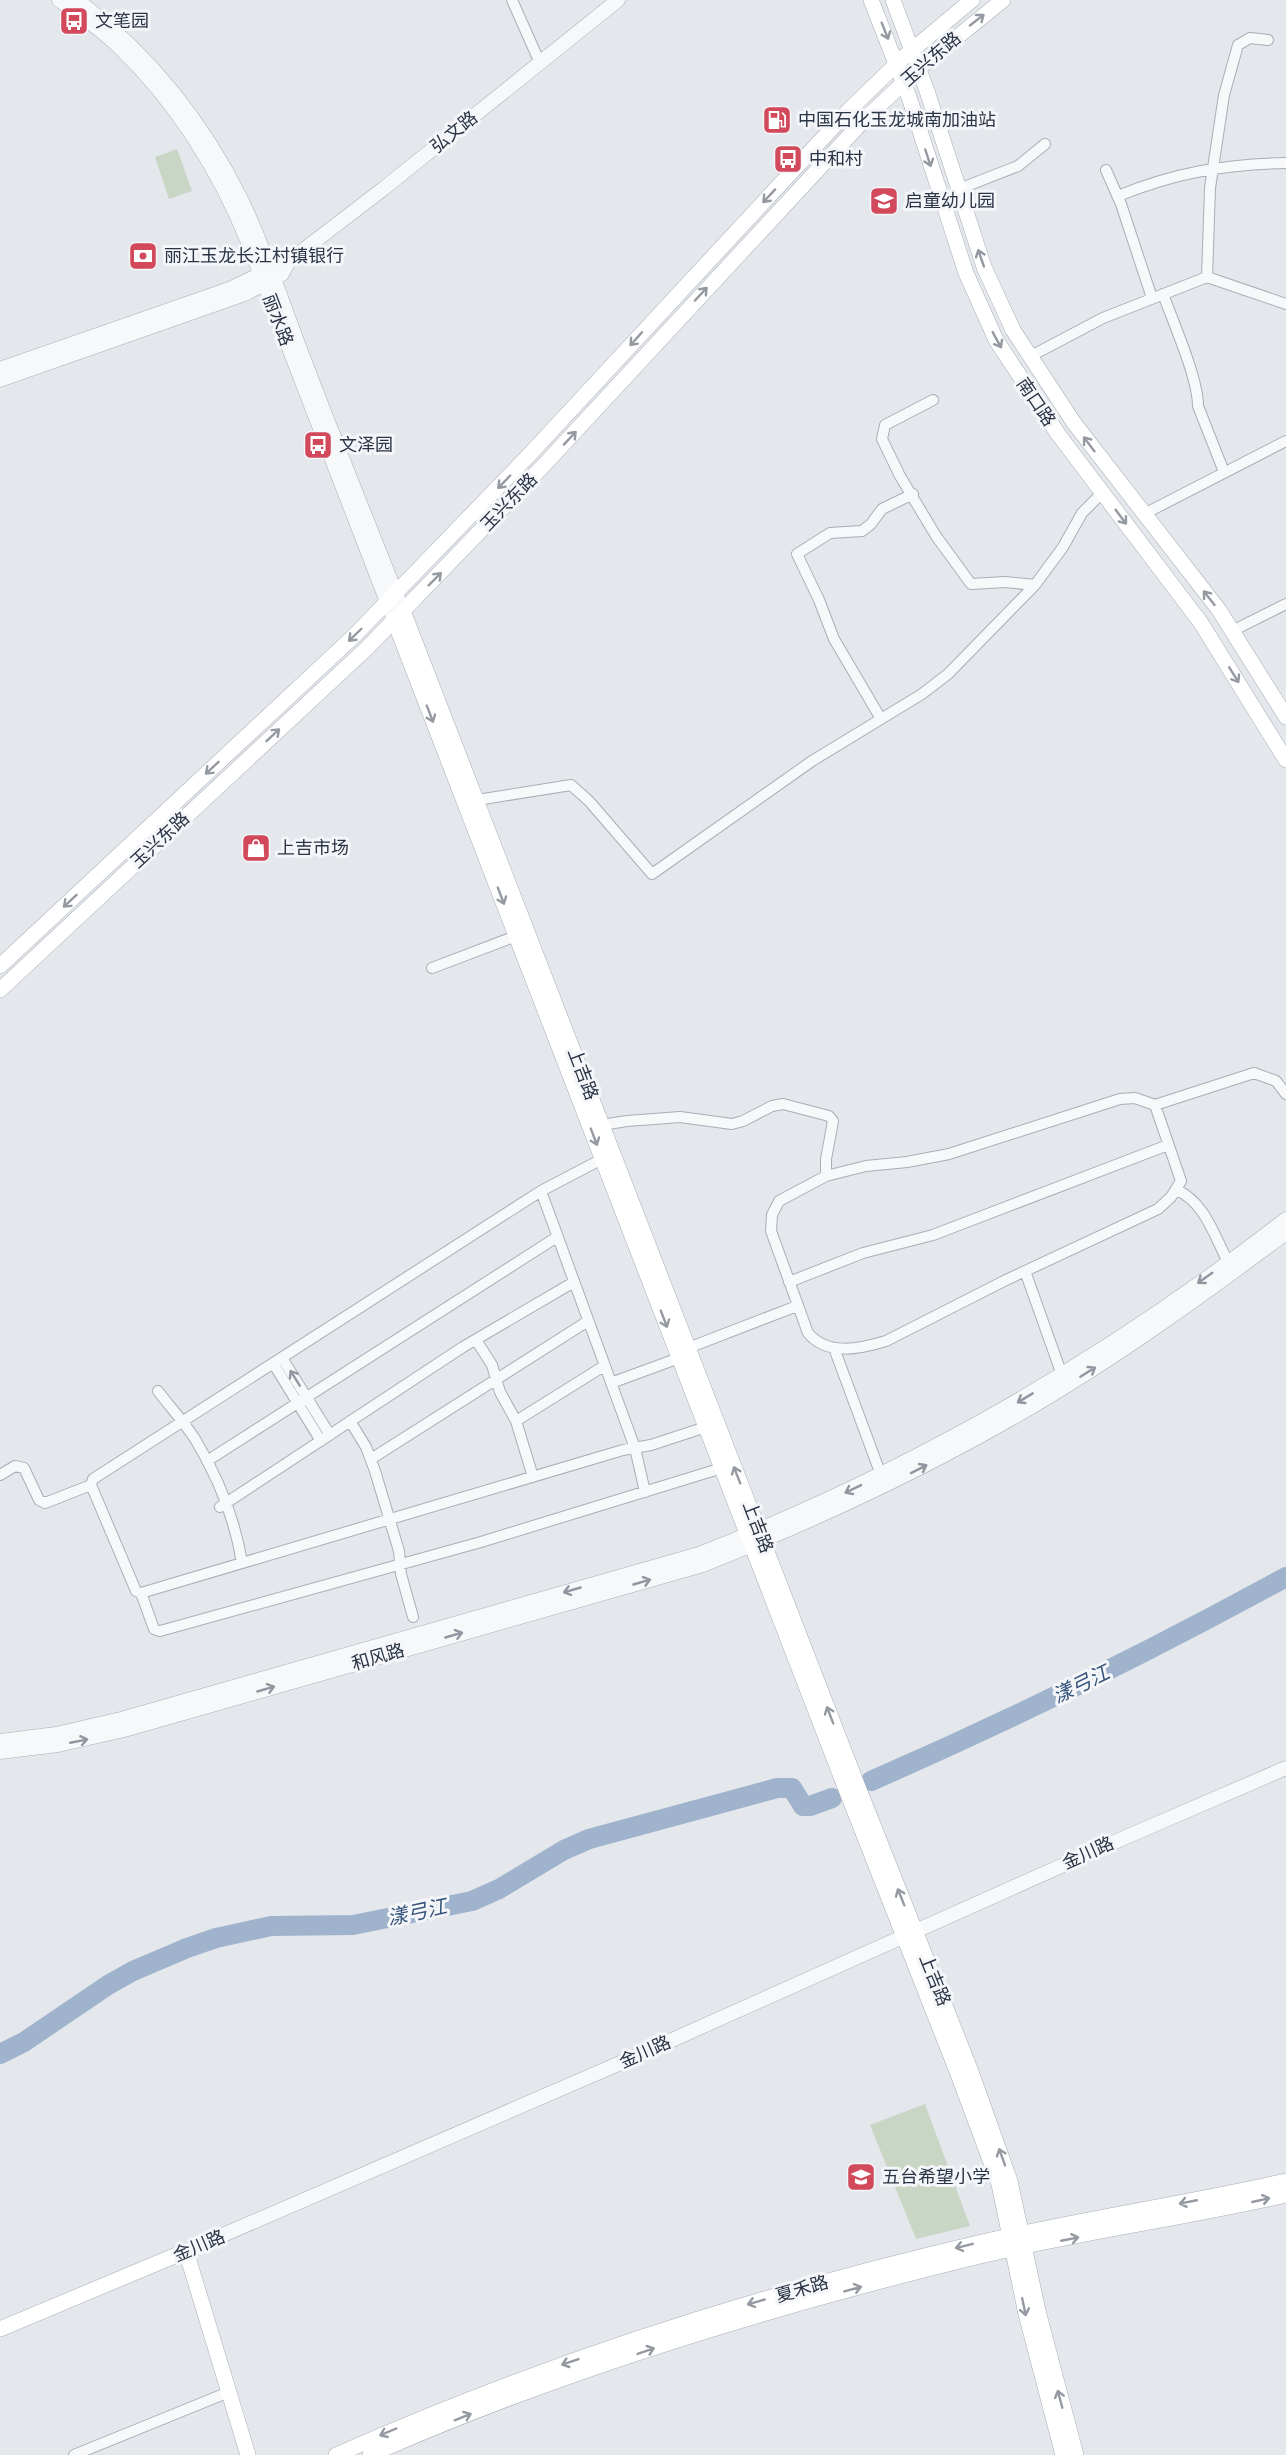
<svg xmlns="http://www.w3.org/2000/svg" width="1286" height="2455" viewBox="0 0 1286 2455" font-family="Roboto,'Noto Sans SC',sans-serif">
<rect width="100%" height="100%" fill="#e4e7ec"/>
<path fill="#c9d6c5" d="M 177,149 L 192,191 L 169,199 L 155,157 Z
M 925,2104 L 970,2226 L 916,2239 L 870,2125 Z"/>
<g fill="none" stroke-linecap="round" stroke-linejoin="round">
<path stroke="#9fb4cc" stroke-width="20" d="M 871,1781 C 1013,1719 1151,1651 1286,1577
M 0,2054 L 24,2042 L 108,1985 L 133,1971 L 187,1948 L 216,1938 L 271,1926 L 353,1925 L 472,1901 L 499,1889 L 564,1850 L 589,1839 L 777,1788 L 792,1788 L 803,1806 L 810,1806 L 832,1798"/>
<g stroke="#a9aeb7" stroke-width="12">
<path id="minor" d="M 512,0 L 540,63
M 1268,40 L 1250,38 L 1238,45 L 1224,95 L 1210,188 L 1207,277 L 1286,304
M 1106,170 L 1121,204 L 1152,298
M 959,189 L 1018,166 L 1045,144
M 1118,196 C 1174,173 1225,164 1286,163
M 1163,294 C 1173,322 1198,378 1198,406 L 1224,472
M 1029,357 L 1103,318 L 1207,277
M 933,400 L 885,425 L 882,439 L 900,476 L 936,536 L 971,584 L 1005,582 L 1035,585
M 1144,514 L 1286,441
M 1232,631 L 1286,604
M 881,719 L 834,639 L 819,600 L 797,554 L 830,533 L 862,531 L 871,524 L 882,509 L 913,494
M 477,800 L 571,785 L 589,801 L 652,874 L 812,761 L 922,694 L 948,674 L 1035,585 L 1063,547 L 1082,513 L 1102,493
M 432,968 L 516,936
M 1155,1105 L 1181,1181 L 1171,1197 L 1158,1209 L 1006,1280 L 886,1341 C 860,1349 827,1356 808,1333 L 771,1231 L 772,1215 L 779,1201 L 826,1176 L 866,1166 L 907,1162 L 949,1154 L 1120,1099 L 1135,1098 L 1155,1105 L 1254,1073 L 1276,1081 L 1286,1094
M 602,1125 L 627,1121 L 680,1117 L 732,1124 L 743,1121 L 772,1106 L 783,1104 L 829,1116 L 833,1121 L 826,1159 L 826,1176
M 602,1159 L 541,1191 L 93,1479 L 91,1485 L 136,1591 L 141,1593 L 154,1629 L 160,1631 L 481,1542 L 722,1468
M 1177,1190 C 1205,1203 1214,1235 1228,1262
M 541,1191 L 635,1448 L 645,1492
M 1025,1271 L 1062,1375
M 789,1282 L 863,1253 L 933,1235 L 1168,1145
M 476,1340 L 492,1365 L 500,1392 L 516,1421 L 533,1477
M 688,1348 L 797,1306
M 834,1348 L 881,1475
M 282,1358 L 330,1435
M 273,1363 L 321,1441
M 611,1383 L 679,1358
M 158,1391 C 170,1407 184,1422 195,1439 C 218,1477 235,1519 242,1563
M 350,1421 L 366,1447 L 375,1471 L 399,1551 L 401,1574 L 413,1617
M 516,1421 L 604,1366
M 371,1459 L 588,1321
M 207,1461 L 557,1237
M 0,1475 L 15,1466 L 24,1468 L 39,1500 L 45,1503 L 91,1485
M 220,1507 L 463,1347 L 574,1282
M 141,1593 L 623,1450 L 651,1445 L 706,1427
M 74,2455 L 229,2392"/>
</g>
<g stroke="#a9aeb7" stroke-width="15">
<path id="tertiary" d="M 59,0 C 80,15 102,30 120,48 C 176,102 219,171 248,242 L 394,620
M 77,0 C 148,53 203,122 242,201 C 268,256 286,314 308,370 C 339,451 371,531 403,611
M 0,369 L 229,289 L 289,261 L 383,189 L 618,0
M 0,380 L 245,294 L 282,274 L 289,261
M 0,1741 L 56,1734 L 121,1719 L 699,1554 C 914,1470 1104,1360 1286,1219
M 0,1752 L 58,1745 L 124,1730 L 703,1565 C 826,1516 945,1460 1058,1391 C 1137,1343 1212,1288 1286,1233
M 186,2251 L 625,2061 L 1126,1837 L 1286,1768"/>
</g>
<g stroke="#a9aeb7" stroke-width="16">
<path id="secondary" d="M 871,0 L 909,97 L 966,273 L 996,340 L 1058,434 L 1201,623 L 1286,760
M 893,0 L 927,91 L 984,267 L 1013,330 L 1074,423 L 1219,610 L 1286,717
M 403,611 L 858,1787 L 970,2069 L 1010,2181 L 1038,2311 L 1076,2455
M 394,620 L 847,1792 L 958,2074 L 999,2184 L 1026,2314 L 1063,2455
M 0,966 L 355,635 L 531,453 L 849,110 L 905,56 L 972,0
M 0,990 L 367,648 L 544,465 L 862,122 L 919,68 L 1003,0
M 0,2329 L 186,2251 L 248,2455
M 336,2455 C 542,2364 759,2294 978,2243 C 1080,2219 1184,2204 1286,2181
M 370,2455 C 564,2369 774,2306 980,2256 C 1081,2232 1185,2218 1286,2195"/>
</g>
<use href="#minor" stroke="#f7f8fa" stroke-width="10"/>
<use href="#tertiary" stroke="#f7f8fa" stroke-width="14"/>
<use href="#secondary" stroke="#fff" stroke-width="15"/>
</g>
<defs><path id="oneway-shaft" d="M-6 0H5M1.5-3L5.5 0L1.5 3" fill="none" stroke-width="1.6" stroke-linecap="round" stroke-linejoin="round" transform="scale(1.5)"/></defs>
<g stroke="#959aa2">
<use href="#oneway-shaft" transform="translate(977 20) rotate(-38)"/>
<use href="#oneway-shaft" transform="translate(885 31) rotate(68)"/>
<use href="#oneway-shaft" transform="translate(928 158) rotate(72)"/>
<use href="#oneway-shaft" transform="translate(769 196) rotate(133)"/>
<use href="#oneway-shaft" transform="translate(981 258) rotate(-109)"/>
<use href="#oneway-shaft" transform="translate(701 294) rotate(-47)"/>
<use href="#oneway-shaft" transform="translate(636 339) rotate(132)"/>
<use href="#oneway-shaft" transform="translate(997 340) rotate(61)"/>
<use href="#oneway-shaft" transform="translate(570 438) rotate(-47)"/>
<use href="#oneway-shaft" transform="translate(1089 444) rotate(-127)"/>
<use href="#oneway-shaft" transform="translate(504 482) rotate(134)"/>
<use href="#oneway-shaft" transform="translate(1121 517) rotate(53)"/>
<use href="#oneway-shaft" transform="translate(435 579) rotate(-45)"/>
<use href="#oneway-shaft" transform="translate(1209 598) rotate(-128)"/>
<use href="#oneway-shaft" transform="translate(355 635) rotate(136)"/>
<use href="#oneway-shaft" transform="translate(1234 675) rotate(58)"/>
<use href="#oneway-shaft" transform="translate(430 714) rotate(69)"/>
<use href="#oneway-shaft" transform="translate(273 735) rotate(-43)"/>
<use href="#oneway-shaft" transform="translate(212 768) rotate(137)"/>
<use href="#oneway-shaft" transform="translate(501 896) rotate(69)"/>
<use href="#oneway-shaft" transform="translate(70 901) rotate(137)"/>
<use href="#oneway-shaft" transform="translate(594 1137) rotate(69)"/>
<use href="#oneway-shaft" transform="translate(664 1319) rotate(69)"/>
<use href="#oneway-shaft" transform="translate(737 1475) rotate(-111)"/>
<use href="#oneway-shaft" transform="translate(830 1715) rotate(-111)"/>
<use href="#oneway-shaft" transform="translate(901 1897) rotate(-112)"/>
<use href="#oneway-shaft" transform="translate(1002 2157) rotate(-110)"/>
<use href="#oneway-shaft" transform="translate(1261 2200) rotate(-13)"/>
<use href="#oneway-shaft" transform="translate(1188 2202) rotate(169)"/>
<use href="#oneway-shaft" transform="translate(1070 2239) rotate(-11)"/>
<use href="#oneway-shaft" transform="translate(964 2246) rotate(166)"/>
<use href="#oneway-shaft" transform="translate(853 2289) rotate(-15)"/>
<use href="#oneway-shaft" transform="translate(756 2302) rotate(164)"/>
<use href="#oneway-shaft" transform="translate(1024 2307) rotate(78)"/>
<use href="#oneway-shaft" transform="translate(646 2351) rotate(-19)"/>
<use href="#oneway-shaft" transform="translate(570 2362) rotate(161)"/>
<use href="#oneway-shaft" transform="translate(1060 2399) rotate(-105)"/>
<use href="#oneway-shaft" transform="translate(463 2417) rotate(-22)"/>
<use href="#oneway-shaft" transform="translate(388 2432) rotate(157)"/>
</g>
<g stroke="#9196a0">
<use href="#oneway-shaft" transform="translate(1205 1278) rotate(145)"/>
<use href="#oneway-shaft" transform="translate(1088 1372) rotate(-32)"/>
<use href="#oneway-shaft" transform="translate(295 1378) rotate(-122)"/>
<use href="#oneway-shaft" transform="translate(1025 1398) rotate(149)"/>
<use href="#oneway-shaft" transform="translate(919 1469) rotate(-27)"/>
<use href="#oneway-shaft" transform="translate(853 1489) rotate(154)"/>
<use href="#oneway-shaft" transform="translate(642 1582) rotate(-16)"/>
<use href="#oneway-shaft" transform="translate(572 1590) rotate(164)"/>
<use href="#oneway-shaft" transform="translate(454 1635) rotate(-16)"/>
<use href="#oneway-shaft" transform="translate(266 1689) rotate(-16)"/>
<use href="#oneway-shaft" transform="translate(79 1741) rotate(-11)"/>
</g>
<defs>
<g id="bus-square" transform="scale(1.5)"><rect x="-9" y="-9" width="18" height="18" rx="4" fill="#d1495b" stroke="#f4f6f9"/><path d="M-5-6H5V4H4V6H2V4H-2V6H-4V4H-5ZM-3.5-4V0h7V-4ZM-3.5 1.2v1.5H-2V1.2ZM2 1.2v1.5H3.5V1.2Z" fill="#fff"/></g>
<g id="fuel-square" transform="scale(1.5)"><rect x="-9" y="-9" width="18" height="18" rx="4" fill="#d1495b" stroke="#f4f6f9"/><path d="M-5.5-6h7V0h2V4h1.3V-2.5L3-4.5l.8-.8L6-3V5H2.5V1h-1V6h-7ZM-4.2-4.7v3.2H.2V-4.7Z" fill="#fff"/></g>
<g id="school-square" transform="scale(1.5)"><rect x="-9" y="-9" width="18" height="18" rx="4" fill="#d1495b" stroke="#f4f6f9"/><path d="M0-5L7-2L0 1L-7-2ZM-4 1L0 2.5L4 1V4Q0 6-4 4Z" fill="#fff"/></g>
<g id="bank-square" transform="scale(1.5)"><rect x="-9" y="-9" width="18" height="18" rx="4" fill="#d1495b" stroke="#f4f6f9"/><path d="M-6-4H6V4H-6ZM0-2.3a2.3 2.3 0 1 0 0 4.6a2.3 2.3 0 1 0 0-4.6Z" fill="#fff"/></g>
<g id="shop-square" transform="scale(1.5)"><rect x="-9" y="-9" width="18" height="18" rx="4" fill="#d1495b" stroke="#f4f6f9"/><path d="M-5-2.5h2.3a2.7 3.5 0 0 1 5.4 0H5L5.5 6h-11ZM-1.5-2.5h3a1.5 2.3 0 0 0-3 0Z" fill="#fff"/></g>
</defs>
<g fill-rule="evenodd">
<use href="#bus-square" x="74" y="21"/>
<use href="#fuel-square" x="777" y="120"/>
<use href="#bus-square" x="788" y="159"/>
<use href="#school-square" x="884" y="201"/>
<use href="#bank-square" x="143" y="256"/>
<use href="#bus-square" x="318" y="445"/>
<use href="#shop-square" x="256" y="848"/>
<use href="#school-square" x="861" y="2177"/>
</g>
<g text-anchor="middle" stroke-width="6" stroke-linejoin="round" paint-order="stroke">
<g font-size="18" fill="#2b3445" stroke="#f4f6f9" text-anchor="start">
<text x="95" y="27">文笔园</text>
<text x="798" y="126">中国石化玉龙城南加油站</text>
<text x="809" y="165">中和村</text>
<text x="905" y="207">启童幼儿园</text>
<text x="164" y="262">丽江玉龙长江村镇银行</text>
<text x="339" y="451">文泽园</text>
<text x="277" y="854">上吉市场</text>
<text x="882" y="2183">五台希望小学</text>
</g>
<g font-size="18" fill="#2b3445" stroke="#f4f6f9">
<text transform="translate(931 59) rotate(-41)" y="6">玉兴东路</text>
<text transform="translate(454 132) rotate(-39)" y="6">弘文路</text>
<text transform="translate(278 320) rotate(69)" y="6">丽水路</text>
<text transform="translate(1036 402) rotate(56)" y="6">南口路</text>
<text transform="translate(509 502) rotate(-46)" y="6">玉兴东路</text>
<text transform="translate(160 840) rotate(-43)" y="6">玉兴东路</text>
<text transform="translate(583 1074) rotate(69)" y="6">上吉路</text>
<text transform="translate(758 1527) rotate(69)" y="6">上吉路</text>
<text transform="translate(378 1657) rotate(-16)" y="6">和风路</text>
<text transform="translate(1088 1853) rotate(-24)" y="6">金川路</text>
<text transform="translate(935 1980) rotate(68)" y="6">上吉路</text>
<text transform="translate(645 2052) rotate(-24)" y="6">金川路</text>
<text transform="translate(199 2246) rotate(-23)" y="6">金川路</text>
<text transform="translate(802 2289) rotate(-16)" y="6">夏禾路</text>
</g>
<g font-size="20" font-style="italic" fill="#34527a" stroke="#f4f6f9">
<text transform="translate(1081 1684) rotate(-26)" y="7">漾弓江</text>
<text transform="translate(417 1912) rotate(-12)" y="7">漾弓江</text>
</g>
</g>
</svg>
